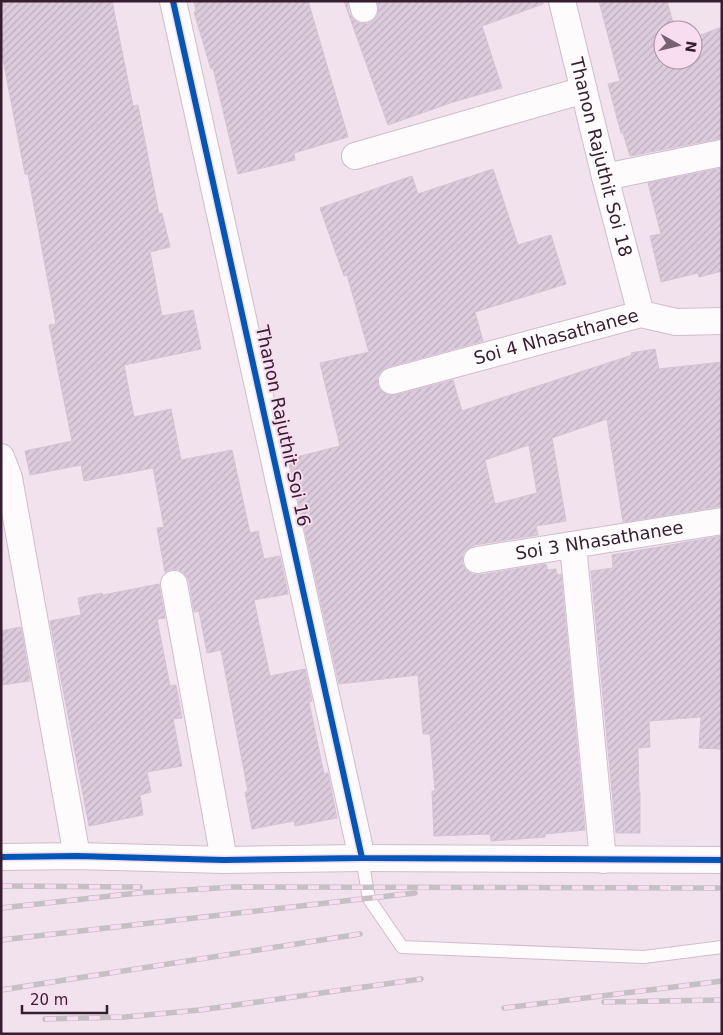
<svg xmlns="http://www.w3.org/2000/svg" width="723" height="1035" viewBox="0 0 723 1035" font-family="'DejaVu Sans',sans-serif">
<defs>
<pattern id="building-hatch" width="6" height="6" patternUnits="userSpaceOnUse" patternTransform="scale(1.25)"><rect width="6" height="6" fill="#dccbdc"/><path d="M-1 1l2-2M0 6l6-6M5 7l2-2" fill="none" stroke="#bdaebd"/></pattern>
</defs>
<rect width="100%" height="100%" fill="#f2e2ed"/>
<path fill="url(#building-hatch)" stroke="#d3c3d4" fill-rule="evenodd" d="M 1,1 L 112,1 L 133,106 L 138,105 L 159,214 L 162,213 L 170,247 L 150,252 L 162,316 L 193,310 L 201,349 L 124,365 L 134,417 L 171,409 L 181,460 L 232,450 L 250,533 L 258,531 L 264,559 L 280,556 L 288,594 L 254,600 L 270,676 L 305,669 L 312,701 L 309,702 L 324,774 L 328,773 L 337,818 L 295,826 L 294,821 L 252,829 L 245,792 L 248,792 L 221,650 L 207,653 L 199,611 L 194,612 L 189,581 L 186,575 L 179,570 L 172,569 L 165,572 L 157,528 L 164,527 L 153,468 L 84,481 L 81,465 L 30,475 L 25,451 L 72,441 L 49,325 L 56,324 L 28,174 L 25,174 L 1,49 Z
M 194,1 L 308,1 L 348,137 L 294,153 L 295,160 L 238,174 L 213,68 L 211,69 L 194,12 L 196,11 Z
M 344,1 L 347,1 L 349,13 L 354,20 L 359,23 L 367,24 L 374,20 L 378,14 L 378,1 L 543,1 L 543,4 L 482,26 L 502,88 L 453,102 L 388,125 Z
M 599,1 L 667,1 L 675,30 L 663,30 L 663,60 L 693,60 L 693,38 L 722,27 L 722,138 L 630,156 L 623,133 L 621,133 L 608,84 L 620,81 Z
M 722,168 L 722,271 L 699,277 L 698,273 L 661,282 L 650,236 L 661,234 L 648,183 Z
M 493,169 L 518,245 L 551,235 L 566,284 L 475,312 L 483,341 L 388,367 L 381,371 L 377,378 L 378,385 L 381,391 L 388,395 L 396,395 L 453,380 L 462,411 L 632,355 L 631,353 L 655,349 L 659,369 L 722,362 L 722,506 L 623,522 L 607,419 L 552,438 L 566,521 L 536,526 L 538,535 L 474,545 L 467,549 L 463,554 L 462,563 L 466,570 L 472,574 L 479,575 L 546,564 L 548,570 L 556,569 L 557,575 L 561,574 L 585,830 L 545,834 L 545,837 L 491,841 L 490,834 L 434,836 L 432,791 L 435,791 L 430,734 L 423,734 L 418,675 L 339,684 L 289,459 L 340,446 L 320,363 L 369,352 L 347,275 L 344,276 L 320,208 L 412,176 L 418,194 ZM 529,445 L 537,493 L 495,504 L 485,460 Z
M 722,536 L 722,749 L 699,748 L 701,717 L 649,721 L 650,747 L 638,748 L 639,792 L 640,792 L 640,833 L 616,833 L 591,571 L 613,568 L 612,555 Z
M 159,584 L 165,618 L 157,619 L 170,686 L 176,685 L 182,718 L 173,719 L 182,766 L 147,772 L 151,792 L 140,795 L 143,815 L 89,826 L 50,621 L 81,615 L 78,598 L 102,593 L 103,595 Z
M 21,627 L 30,681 L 1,685 L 1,631 Z"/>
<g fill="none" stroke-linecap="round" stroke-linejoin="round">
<g stroke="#d0bdcb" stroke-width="14">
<path id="service" d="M 362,858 L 369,899 L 402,947 L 644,957 L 722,947"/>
</g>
<g stroke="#d0bdcb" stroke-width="28">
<g id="minor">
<path d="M 173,1 L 362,858"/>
<path d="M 362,1 L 364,9"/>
<path id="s1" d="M 562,1 L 605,177 L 641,314"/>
<path d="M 355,156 L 584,90"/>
<path d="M 605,177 L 722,153"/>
<path id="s2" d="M 392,381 L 641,314 L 676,322 L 722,321"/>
<path d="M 1,457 L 9,478 L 77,856"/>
<path d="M 573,545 L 603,860"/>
<path id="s3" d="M 477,560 L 722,521"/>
<path d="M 174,584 L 224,860"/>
<path d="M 1,857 L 77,856 L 224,860 L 362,858 L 722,860"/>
</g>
</g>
<use href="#service" stroke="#fdfbfc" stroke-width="12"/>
<use href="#minor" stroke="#fdfbfc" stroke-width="26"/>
<g stroke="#c6c0c4" stroke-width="5.5">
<path id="rail" d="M 1,886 L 140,887
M 1,908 L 138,893 L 233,887 L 722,888
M 1,940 L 415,893
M 1,990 L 360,934
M 604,1002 L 722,1000
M 504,1008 L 722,981
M 45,1019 L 125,1017 L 200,1010 L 421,979"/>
</g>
<use href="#rail" stroke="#f8dcf0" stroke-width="4" stroke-dasharray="11" stroke-linecap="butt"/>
<g stroke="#f8dcf0" stroke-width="9">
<path id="cycleway" d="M 173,1 L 362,858
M 1,857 L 77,856 L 224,860 L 362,858 L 722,860"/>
</g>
<use href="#cycleway" stroke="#0057b8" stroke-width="6"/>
</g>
<g text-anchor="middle" stroke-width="4" stroke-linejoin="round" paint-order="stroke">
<g font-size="18" fill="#361d30" stroke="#f8dcf0">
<text dy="6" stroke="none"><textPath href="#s1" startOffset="161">Thanon Rajuthit Soi 18</textPath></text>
<text dy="6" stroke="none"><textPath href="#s2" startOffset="170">Soi 4 Nhasathanee</textPath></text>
<text transform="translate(283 426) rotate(78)" y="6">Thanon Rajuthit Soi 16</text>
<text dy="6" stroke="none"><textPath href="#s3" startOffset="124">Soi 3 Nhasathanee</textPath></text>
</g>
</g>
<rect width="723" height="1035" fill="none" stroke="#361d30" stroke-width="5"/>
<g transform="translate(678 45) rotate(98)"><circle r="24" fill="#f8dcf0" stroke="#aa90a3"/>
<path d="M0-4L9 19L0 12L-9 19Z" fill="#786272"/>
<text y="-8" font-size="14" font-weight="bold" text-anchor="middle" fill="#361d30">N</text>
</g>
<path d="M22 1005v8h85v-8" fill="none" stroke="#361d30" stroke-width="2.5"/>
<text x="30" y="1005" font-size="15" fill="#361d30" stroke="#f8dcf0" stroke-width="4" paint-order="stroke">20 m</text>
</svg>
